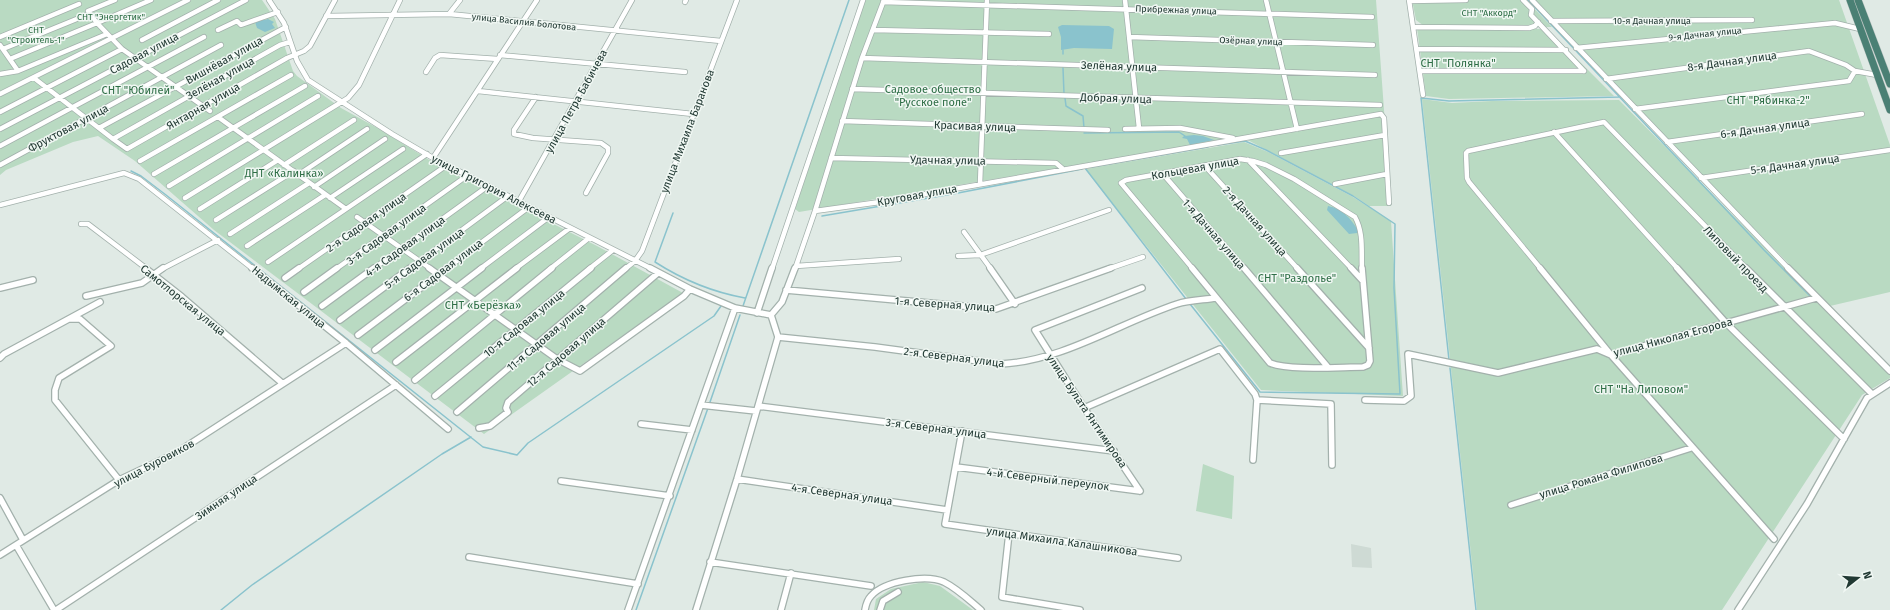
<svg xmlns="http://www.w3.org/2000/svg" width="1890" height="610" viewBox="0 0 1890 610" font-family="'Fira Sans',sans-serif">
<rect width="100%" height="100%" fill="#e0eae5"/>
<path fill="#cedad4" d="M 1351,544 L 1371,548 L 1372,568 L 1352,567 Z"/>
<path fill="#b9dac2" d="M 0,0 L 262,0 L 275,19 L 293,71 L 297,76 L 341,108 L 381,130 L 439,166 L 597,246 L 683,293 L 484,434 L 214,230 L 135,161 L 98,136 L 73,142 L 6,170 L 0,175 Z
M 865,0 L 1376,0 L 1391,206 L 1369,206 L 1354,196 L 1242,137 L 799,212 L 795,209 Z
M 1412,0 L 1526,0 L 1552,27 L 1424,26 L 1416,20 Z
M 1530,0 L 1839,0 L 1890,145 L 1890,292 L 1830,306 Z
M 1417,28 L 1547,29 L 1614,96 L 1449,99 L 1426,96 Z
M 1422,99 L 1452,103 L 1492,101 L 1619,100 L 1890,374 L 1890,378 L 1862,395 L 1722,610 L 1477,610 Z
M 1244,142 L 1268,152 L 1353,197 L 1391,221 L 1403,396 L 1261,390 L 1085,169 Z
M 1203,464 L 1234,476 L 1232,519 L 1196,511 Z
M 923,582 L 940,586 L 973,610 L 874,610 L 876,599 L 891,589 Z"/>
<path fill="#8ac3cd" d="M 263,19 L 265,20 L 268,19 L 274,22 L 272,24 L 275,28 L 265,32 L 257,28 L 255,22 Z
M 1062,25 L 1109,26 L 1114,29 L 1112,49 L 1074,48 L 1061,50 L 1061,37 L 1058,27 Z
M 1194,135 L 1203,136 L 1214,140 L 1190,145 L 1187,139 L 1182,138 L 1184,136 Z
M 1328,206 C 1342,208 1351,219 1358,230 L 1357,233 L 1349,234 L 1327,210 Z"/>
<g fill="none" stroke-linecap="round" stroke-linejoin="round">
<path stroke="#8ac3cd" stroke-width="1.5" d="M 1528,0 L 1764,250 L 1811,297
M 1063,50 L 1063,54
M 1063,68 L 1064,94
M 1065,98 L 1066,106 L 1083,116 L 1084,128
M 1084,133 L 1179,132 L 1185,136
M 1092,167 L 1208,147
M 1085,168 L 1186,299
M 131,171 L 141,176 L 166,195 L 483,447 L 517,455 L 528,443 L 714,316 L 721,306
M 673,213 L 655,262 C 683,280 712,292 745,298
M 822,216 L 958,193 L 1082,169
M 1190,304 L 1260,392 L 1400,394 L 1394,288 L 1395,224 L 1353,196 L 1266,150 L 1245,141 L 1218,145
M 743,306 L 849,0
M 1449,360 L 1421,98 L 1449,101 L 1619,97
M 1450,368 L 1476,610
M 709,405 L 740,315
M 221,610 L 252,585 L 442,454 L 471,437
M 636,610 L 708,408"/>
<g stroke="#a3b1ac" stroke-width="6">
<path id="minor-far1" d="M 115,0 L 88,11 L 97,23 L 151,0
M 269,0 L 284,23 L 297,61 L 308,80 L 392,134 L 433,158 L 652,269
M 1125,0 L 1139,128
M 1266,0 L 1297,129
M 1409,0 L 1423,95
M 1523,0 L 1532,9 L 1531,15 L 1584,71
M 1532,0 L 1789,269
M 1409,1 L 1466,0
M 685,2 L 686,0
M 883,2 L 1372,17
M 449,14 L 460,0
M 326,16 L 449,14 L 721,41
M 1551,21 L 1752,20
M 1414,27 L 1529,28 L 1535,26 L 1538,22
M 218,30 L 237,21 L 241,25 L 278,12
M 873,30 L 1049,34
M 0,37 L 79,4
M 1129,37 L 1373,45
M 142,40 L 218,0
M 0,45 L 18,71
M 1576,48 L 1835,23 L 1860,29
M 3,49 L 89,14
M 1417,49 L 1566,50
M 500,55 L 685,72
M 862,58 L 1375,75
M 10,59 L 97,23 L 122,49 L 210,111
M 1421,71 L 1584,71
M 426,72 L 435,58 L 440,55 L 498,59
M 0,74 L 18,71 L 107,34
M 34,78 L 113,139 L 280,45 L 290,42
M 1606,79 L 1809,51 L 1846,65 L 1855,71 L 1877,75
M 852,89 L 1380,105
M 478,91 L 693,114
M 0,94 L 188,0
M 536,97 L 514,130 L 514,134 L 533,138 L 601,143 L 608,148 L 608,153 L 586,193
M 1635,109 L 1849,81 L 1855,71
M 0,112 L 122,49
M 218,117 L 346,209
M 842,121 L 1108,130
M 99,128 L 286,27
M 0,129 L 246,0
M 1125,129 L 1180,128 L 1233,138
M 1554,132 L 1678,269
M 113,139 L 127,149 L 287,58 L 304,51 L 310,46 L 335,0
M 1667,142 L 1862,114
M 0,146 L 204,37
M 1281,153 L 1385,135
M 433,158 L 537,0
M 831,158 L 1056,163 L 1063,169
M 1248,160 L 1352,269
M 140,161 L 291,75
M 0,165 L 221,45
M 284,165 L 354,120
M 1205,166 L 1298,269
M 154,174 L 305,86
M 1163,174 L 1245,269
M 298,175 L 367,129
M 1701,178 L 1890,150
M 980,184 L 987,0
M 1335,184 L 1387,174
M 169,186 L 318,96
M 314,187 L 385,139
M 185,198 L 348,98 L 359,85 L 400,0
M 330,198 L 403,149
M 519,201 L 632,0
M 0,205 L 124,173 L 139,179 L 253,269
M 200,209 L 278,160
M 815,211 L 880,202 L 1381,114 L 1384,118 L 1389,203
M 357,217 L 431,269
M 216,220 L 294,171
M 81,224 L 88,224 L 147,269
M 964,232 L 991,269
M 230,234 L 309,183
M 247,246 L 325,195
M 958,256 L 980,255 L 1109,210
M 268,262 L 427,154
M 796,266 L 899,259
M 162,269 L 218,240
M 298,269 L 447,165
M 336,269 L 468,175
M 373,269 L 488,186
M 409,269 L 508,196
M 446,269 L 529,207
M 480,269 L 549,217
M 515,269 L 570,228
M 550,269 L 589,238
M 589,269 L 613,250
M 625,269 L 635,261 L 642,251 L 737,0
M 772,269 L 863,0
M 795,269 L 815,211 L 862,58 L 884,0
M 1108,269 L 1143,257
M 1193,269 L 1121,183 L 1126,180 L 1240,159 L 1253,161 L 1266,165 L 1294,179 L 1355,217 C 1364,233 1361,252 1362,269
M 1541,269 L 1469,182 L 1467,178 L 1466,153 L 1468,151 L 1604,122 L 1747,269"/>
</g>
<g stroke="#a3b1ac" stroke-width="8">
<path id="minor" d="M 145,268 L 182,297 L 282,383
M 252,268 L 346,343 L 448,429
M 429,268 L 557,359 L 580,371 L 684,296 L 690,289
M 650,268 L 690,289 L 735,308 L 771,315
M 990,268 L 1015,304
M 1192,268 L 1270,363 C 1289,371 1340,367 1363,367 L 1368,365 L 1370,361 L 1362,268
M 1244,268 L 1327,366
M 1297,268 L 1369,348
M 1351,268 L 1362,280
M 1540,268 L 1611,355 L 1774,539
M 1677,268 L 1726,323 L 1844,439
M 1746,268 L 1872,394
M 1788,268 L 1890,371
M 285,278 L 299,268
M 0,288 L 33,280
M 786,290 L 996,309 L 1111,268
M 304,292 L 337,268
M 86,296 L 142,283 L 163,268
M 322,306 L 374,268
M 757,313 L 772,268
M 771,315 L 782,302 L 795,268
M 69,319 L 80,319 L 111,346 L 59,378 L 55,390 L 55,400 L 119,480
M 340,320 L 410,268
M 358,335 L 447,268
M 778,337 L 875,347 L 1001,364 C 1063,361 1119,323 1177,304 C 1189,300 1203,300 1216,298
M 375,350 L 482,268
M 0,358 L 4,354 L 100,302
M 396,362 L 517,268
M 415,380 L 552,268
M 435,396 L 591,268
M 1257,400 L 1331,404 L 1332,465
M 1365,400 L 1404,401 L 1411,396 L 1408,354 L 1498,373 L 1597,349 L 1611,355 L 1816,298
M 701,405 L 756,411
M 758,406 L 1114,451
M 1084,408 L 1220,349 L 1255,394 L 1257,400 L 1253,460
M 457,412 L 626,268
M 641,424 L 692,430
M 479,428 L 490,426 L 508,412 L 506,408 L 508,402 L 658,273
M 962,431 L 945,524 L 1178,558
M 956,467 L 1140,491
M 737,479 L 947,510
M 561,481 L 670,496
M 1140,491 L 1084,408 L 1035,330 L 1142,288
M 0,498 L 23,540
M 1511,505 L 1691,448
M 1009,533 L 1002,597 L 1080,610
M 16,545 L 54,610
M 0,555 L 119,480 L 176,453 L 346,343
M 469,557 L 638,584
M 710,562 L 871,586
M 56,610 L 396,385
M 628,610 L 735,308
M 696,610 L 737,479 L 778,337 L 771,315
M 781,610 L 791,573
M 865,610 C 866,604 867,600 871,596 C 884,581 926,574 944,582 C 958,589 969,600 981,610
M 880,610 L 883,601 L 898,592
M 1738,610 L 1807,504 L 1867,398 L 1890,383"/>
</g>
<g stroke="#bcc4c2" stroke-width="8">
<path id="trunk" d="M 1850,0 L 1890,110
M 1858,0 L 1890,84"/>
</g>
<use href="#minor-far1" stroke="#fff" stroke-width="4.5"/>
<use href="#minor" stroke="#fff" stroke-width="5.5"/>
<use href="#trunk" stroke="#4a8074" stroke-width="7"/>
</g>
<g text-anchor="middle" stroke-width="3" stroke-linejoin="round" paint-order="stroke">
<g font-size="9" fill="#213933" stroke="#f0f7f3">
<text transform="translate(1176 10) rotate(2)" y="3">Прибрежная улица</text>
<text x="1652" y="24">10-я Дачная улица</text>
<text transform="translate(524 22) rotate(6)" y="3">улица Василия Болотова</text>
<text transform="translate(1705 34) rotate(-6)" y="3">9-я Дачная улица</text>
<text transform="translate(1251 41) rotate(2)" y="3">Озёрная улица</text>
</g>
<g font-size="9" fill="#2e6e46" stroke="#f0f7f3">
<text x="1489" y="16">СНТ "Аккорд"</text>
<text x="111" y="20">СНТ "Энергетик"</text>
<text x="36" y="33">СНТ<tspan x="36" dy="10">"Строитель-1"</tspan></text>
</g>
<g font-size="11" fill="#213933" stroke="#f0f7f3">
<text transform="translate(144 53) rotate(-28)" y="4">Садовая улица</text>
<text transform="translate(224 60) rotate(-29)" y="4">Вишнёвая улица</text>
<text transform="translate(1732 61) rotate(-8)" y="4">8-я Дачная улица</text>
<text transform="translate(1119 66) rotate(2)" y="4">Зелёная улица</text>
<text transform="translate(220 78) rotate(-29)" y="4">Зелёная улица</text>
<text transform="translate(1116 98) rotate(2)" y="4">Добрая улица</text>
<text transform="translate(576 101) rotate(-61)" y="4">улица Петра Бабичева</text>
<text transform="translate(203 106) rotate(-30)" y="4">Янтарная улица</text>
<text transform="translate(975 126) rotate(2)" y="4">Красивая улица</text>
<text transform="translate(68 128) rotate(-28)" y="4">Фруктовая улица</text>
<text transform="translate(1765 128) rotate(-8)" y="4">6-я Дачная улица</text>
<text transform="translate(687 131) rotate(-69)" y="4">улица Михаила Баранова</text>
<text transform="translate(948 160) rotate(1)" y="4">Удачная улица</text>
<text transform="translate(1795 164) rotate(-8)" y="4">5-я Дачная улица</text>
<text transform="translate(1195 168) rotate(-10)" y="4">Кольцевая улица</text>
<text transform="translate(494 189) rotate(27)" y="4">улица Григория Алексеева</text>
<text transform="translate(917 195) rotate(-10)" y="4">Круговая улица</text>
<text transform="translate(1255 221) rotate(48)" y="4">2-я Дачная улица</text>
<text transform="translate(366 222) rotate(-35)" y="4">2-я Садовая улица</text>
<text transform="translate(386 234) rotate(-36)" y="4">3-я Садовая улица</text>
<text transform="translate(1214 234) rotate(49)" y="4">1-я Дачная улица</text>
<text transform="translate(405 246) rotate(-36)" y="4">4-я Садовая улица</text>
<text transform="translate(424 258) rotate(-36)" y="4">5-я Садовая улица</text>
<text transform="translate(1736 259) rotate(46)" y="4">Липовый проезд</text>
<text transform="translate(443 270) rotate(-37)" y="4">6-я Садовая улица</text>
<text transform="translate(289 297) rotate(39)" y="4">Надымская улица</text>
<text transform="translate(183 300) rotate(39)" y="4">Самотлорская улица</text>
<text transform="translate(945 304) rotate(4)" y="4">1-я Северная улица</text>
<text transform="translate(524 323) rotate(-39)" y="4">10-я Садовая улица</text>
<text transform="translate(546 337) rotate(-40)" y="4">11-я Садовая улица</text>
<text transform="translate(1673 337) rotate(-15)" y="4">улица Николая Егорова</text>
<text transform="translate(566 352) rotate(-41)" y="4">12-я Садовая улица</text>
<text transform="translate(954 357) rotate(7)" y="4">2-я Северная улица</text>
<text transform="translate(1087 411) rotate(56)" y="4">улица Булата Янтимирова</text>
<text transform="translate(936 428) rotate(7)" y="4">3-я Северная улица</text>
<text transform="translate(154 463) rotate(-28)" y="4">улица Буровиков</text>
<text transform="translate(1601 476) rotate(-17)" y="4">улица Романа Филипова</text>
<text transform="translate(1048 479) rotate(7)" y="4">4-й Северный переулок</text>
<text transform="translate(842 494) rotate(8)" y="4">4-я Северная улица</text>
<text transform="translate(226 497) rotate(-34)" y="4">Зимняя улица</text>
<text transform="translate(1062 541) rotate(8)" y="4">улица Михаила Калашникова</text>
</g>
<g font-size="11" fill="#2e6e46" stroke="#f0f7f3">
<text x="1458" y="67">СНТ "Полянка"</text>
<text x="933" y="93">Садовое общество<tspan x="933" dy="13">"Русское поле"</tspan></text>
<text x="138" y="94">СНТ "Юбилей"</text>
<text x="1768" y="104">СНТ "Рябинка-2"</text>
<text x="284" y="177">ДНТ «Калинка»</text>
<text x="1297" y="282">СНТ "Раздолье"</text>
<text x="483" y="309">СНТ «Берёзка»</text>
<text x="1641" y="393">СНТ "На Липовом"</text>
</g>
</g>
<g transform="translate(1858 578) rotate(73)" stroke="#f0f7f3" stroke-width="3" paint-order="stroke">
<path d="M0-3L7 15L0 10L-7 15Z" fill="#213933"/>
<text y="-6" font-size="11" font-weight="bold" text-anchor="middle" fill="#213933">N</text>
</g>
</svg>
